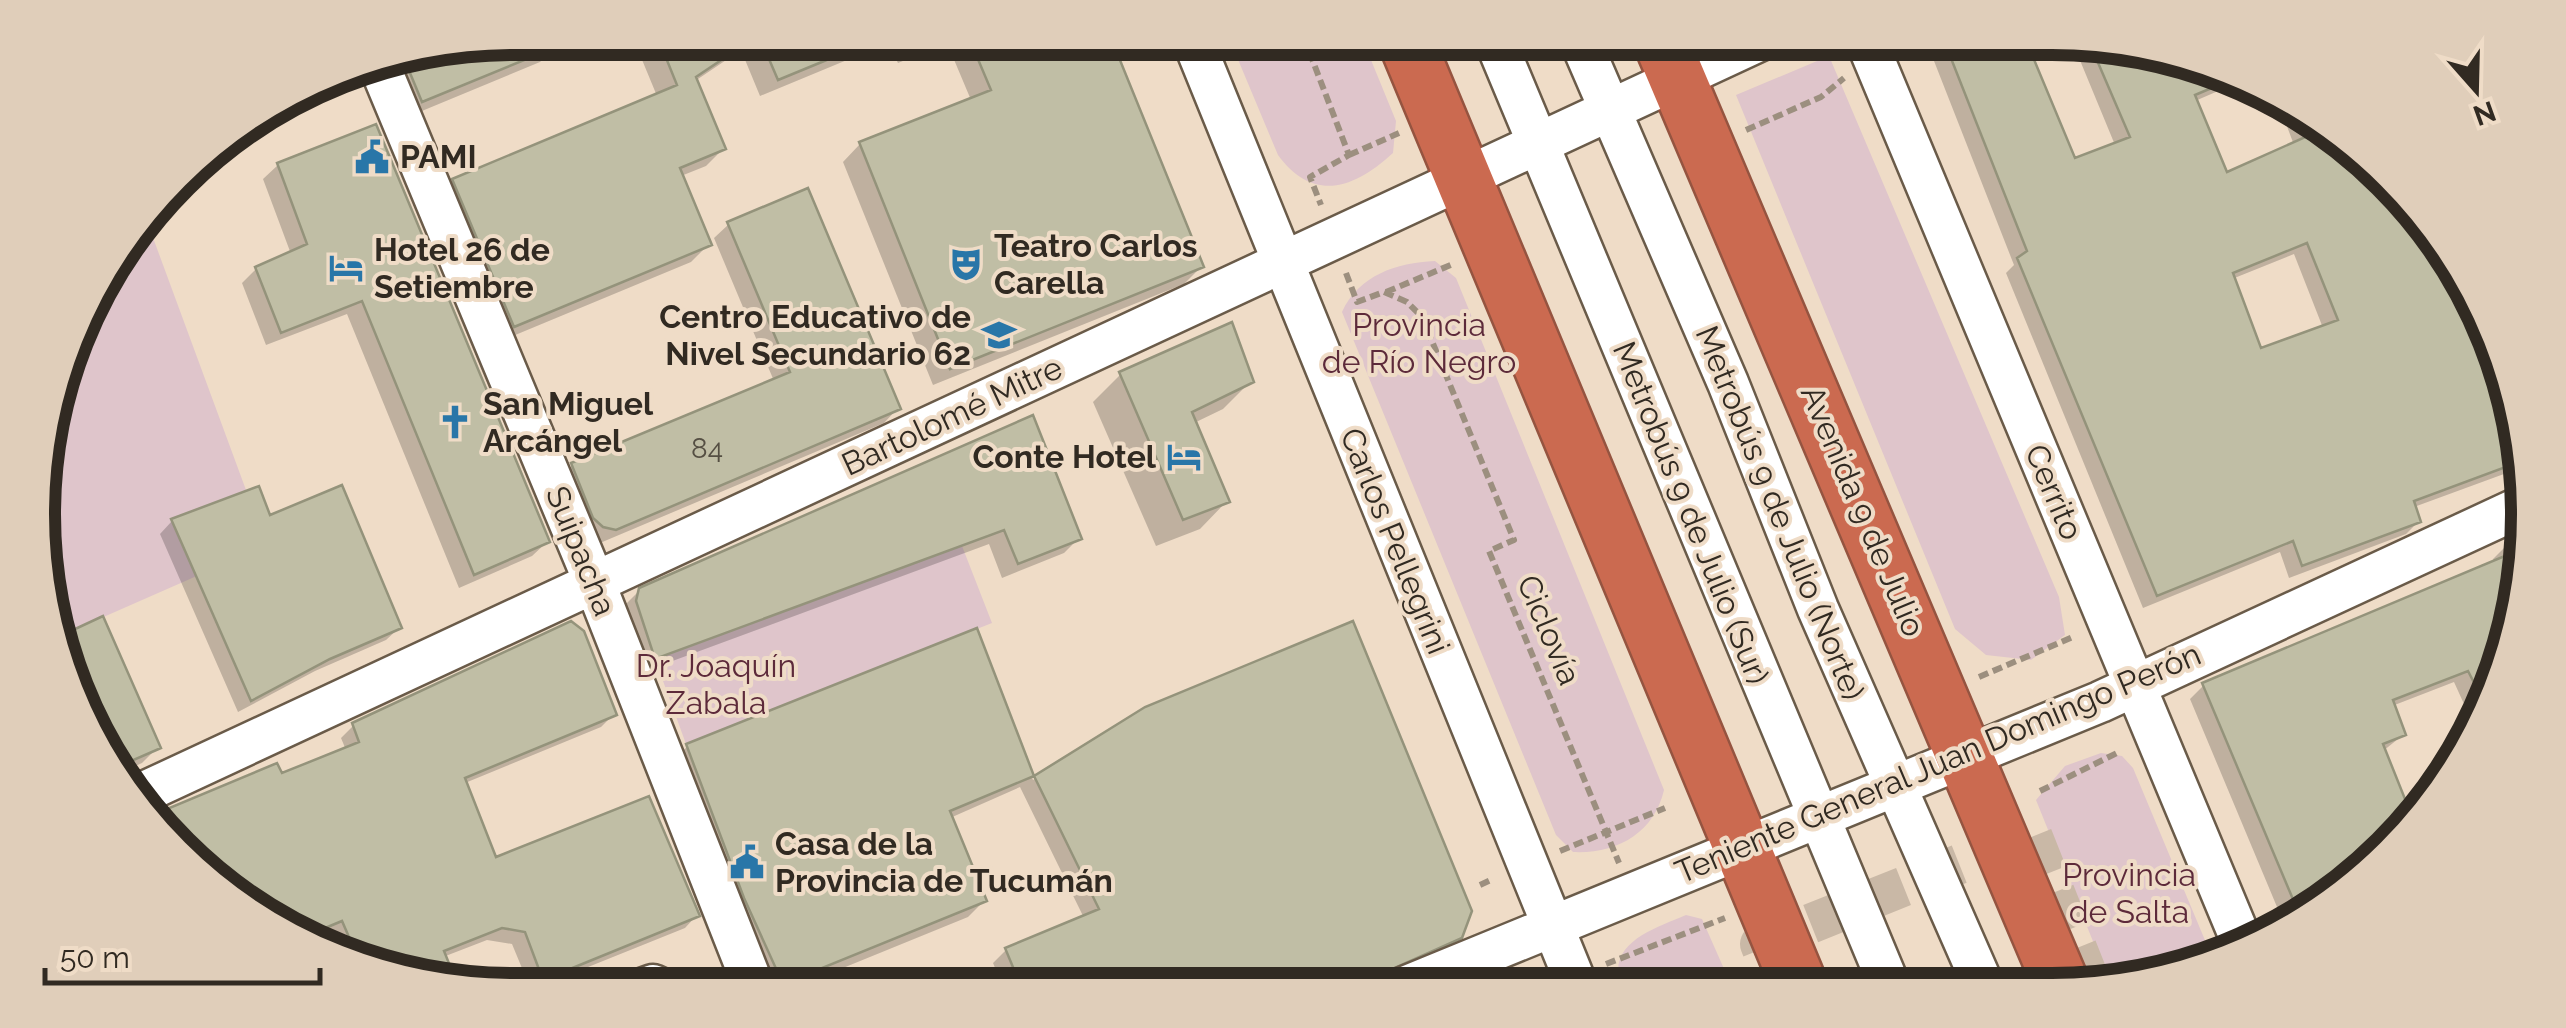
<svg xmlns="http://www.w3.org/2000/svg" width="2566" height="1028" viewBox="0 0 2566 1028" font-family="Raleway,sans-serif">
<rect width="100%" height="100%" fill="#efdcc7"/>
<path fill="#dfc5cb" d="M 1229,38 L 1362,38 L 1396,121 L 1393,153 C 1354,189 1313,203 1278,155 Z
M 1829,56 L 2059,597 L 2065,635 L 2031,660 L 1986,655 L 1955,629 L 1736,95 Z
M 152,235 L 246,490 L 171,519 L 199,575 L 58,637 L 47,606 L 42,451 L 101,276 L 127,244 Z
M 1435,261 L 1456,278 L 1664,790 C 1654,833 1617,854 1573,852 L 1556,835 L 1342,312 C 1359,275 1396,263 1435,261 Z
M 962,546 L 992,623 L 686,744 L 655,659 Z
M 2101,753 L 2122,756 L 2133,768 L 2212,957 L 2115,986 L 2111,986 L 2036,800 L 2065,766 Z
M 1686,915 L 1702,919 L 1732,987 L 1622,988 C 1604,943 1654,929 1686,915 Z"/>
<path fill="#0003" fill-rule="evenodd" d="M 514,38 L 556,38 L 558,44 L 540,62 L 405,118 L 380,60 Z
M 633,38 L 1109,38 L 1201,267 L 1184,284 L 933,385 L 843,162 L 860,144 L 971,100 L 947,43 L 898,63 L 888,43 L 760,96 L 741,50 L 695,81 L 723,149 L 706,166 L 681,176 L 709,244 L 691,262 L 496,343 L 436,199 L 454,181 L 657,96 Z
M 1925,38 L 2023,38 L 2074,161 L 2115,145 L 2072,41 L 2205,63 L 2239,82 L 2195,101 L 2225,176 L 2294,145 L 2279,105 L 2366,155 L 2479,303 L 2523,467 L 2414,507 L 2419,521 L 2406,534 L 2289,578 L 2280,552 L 2143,608 L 2006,273 L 2014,265 ZM 2294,254 L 2323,328 L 2260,351 L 2232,279 Z
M 278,165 L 547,542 L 532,556 L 459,588 L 347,314 L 266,345 L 242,283 L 256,269 L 291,254 L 263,179 Z
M 144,223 L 149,234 L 136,247 L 120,253 Z
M 729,224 L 898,408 L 884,423 L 600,543 L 558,480 L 572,466 L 774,381 L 714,238 Z
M 1120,375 L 1251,381 L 1223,409 L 1194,423 L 1227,501 L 1200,529 L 1156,546 L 1093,402 Z
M 1032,418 L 1079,538 L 1064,553 L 1002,578 L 989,544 L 640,673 L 624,606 L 640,590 Z
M 268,518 L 399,628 L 386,640 L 315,671 L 238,712 L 160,534 L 172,521 Z
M 2520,540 L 2503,667 L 2474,726 L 2454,682 L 2392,706 L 2403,735 L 2383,751 L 2366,873 L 2285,926 L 2190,699 L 2204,685 L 2495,563 L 2493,559 L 2507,545 Z
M 976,631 L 1033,780 L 1146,709 L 1460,936 L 1446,950 L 1357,988 L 1004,989 L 993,963 L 1006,950 L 1084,918 L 1020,787 L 950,818 L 985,900 L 968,917 L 789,990 L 763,990 L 671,762 L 688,746 Z
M 59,639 L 158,747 L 142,763 L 120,773 L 102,753 Z
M 614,714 L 601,727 L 465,783 L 495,861 L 697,915 L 685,928 L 531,990 L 512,944 L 487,940 L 443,957 L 453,980 L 361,965 L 338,953 L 329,932 L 312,939 L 223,892 L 280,777 L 346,750 L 341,738 L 354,725 Z"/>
<path fill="#c0bea5" stroke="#94937b" stroke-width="2.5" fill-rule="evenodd" d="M 514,38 L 573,40 L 422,102 L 403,56 Z
M 658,38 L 754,38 L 696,77 L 726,149 L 680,168 L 712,245 L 514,327 L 452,179 L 677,85 Z
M 760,38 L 880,38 L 778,80 Z
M 969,38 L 1111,38 L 1204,267 L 950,369 L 859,142 L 991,90 Z
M 1943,38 L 2025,38 L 2075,158 L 2130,137 L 2090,44 L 2205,63 L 2233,79 L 2195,95 L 2227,172 L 2321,130 L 2366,155 L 2459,277 L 2472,313 L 2481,310 L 2522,461 L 2414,501 L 2421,522 L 2302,566 L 2293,541 L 2157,596 L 2017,258 L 2027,251 ZM 2307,243 L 2338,320 L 2261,348 L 2233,273 Z
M 376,124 L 550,542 L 474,575 L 362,301 L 281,333 L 255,267 L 307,244 L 277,163 Z
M 808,188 L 901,409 L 616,530 L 603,527 L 593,518 L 571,463 L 790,372 L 727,222 Z
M 1232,322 L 1254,382 L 1192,412 L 1230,502 L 1183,520 L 1119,372 Z
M 1033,415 L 1082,539 L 1018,564 L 1004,530 L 655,659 L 636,601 L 639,588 Z
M 342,485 L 402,628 L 330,659 L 251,701 L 171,519 L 259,486 L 270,515 Z
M 2519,550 L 2504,666 L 2485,704 L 2468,671 L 2393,700 L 2406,735 L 2383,744 L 2413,819 L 2366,873 L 2300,916 L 2202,683 Z
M 103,616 L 161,748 L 115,768 L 102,753 L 58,637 Z
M 571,621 L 584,631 L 617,715 L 465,778 L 496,857 L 649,796 L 700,916 L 543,980 L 525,932 L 502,928 L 444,951 L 456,981 L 361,965 L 342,921 L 306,936 L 223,892 L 155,814 L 277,763 L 282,773 L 359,742 L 352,723 Z
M 1353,621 L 1472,911 L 1462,938 L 1350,988 L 1022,989 L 1005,948 L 1099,909 L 1034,776 L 1145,707 Z
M 977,628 L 1034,776 L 950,811 L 987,901 L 783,984 L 744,898 L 686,744 Z"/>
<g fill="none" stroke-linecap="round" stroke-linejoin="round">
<path stroke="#c9b8a6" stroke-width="40" stroke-dasharray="40 20" stroke-linecap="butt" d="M 1762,949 L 1760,944 L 2032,835 L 2092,986"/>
<g stroke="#6a5b49" stroke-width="45">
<path id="minor" d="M 1192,38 L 1578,988
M 1494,38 L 1890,987
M 1579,38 L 1728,383 L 1818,609 L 1984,987
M 1865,38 L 2244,947
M 377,60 L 593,579 L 755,990
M 138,795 L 1765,38
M 1402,988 L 2100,702 L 2525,505
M 639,990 L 653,985 L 664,990"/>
</g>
<g stroke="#955440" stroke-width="60">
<path id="highway" d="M 1405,38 L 1800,987
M 1660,38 L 2062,986"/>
</g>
<path stroke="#9c8f7f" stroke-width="6" stroke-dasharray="10 5" stroke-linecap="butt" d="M 1304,38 L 1349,155 L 1310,177 L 1321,205
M 1746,130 L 1821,97 L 1844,78
M 1349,155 L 1399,133
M 1346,273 L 1357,302 L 1384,292 L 1407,302 L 1422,317 L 1514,540 L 1489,551 L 1619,863
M 1386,292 L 1453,264
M 1979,677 L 2073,637
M 2040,791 L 2119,752
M 1560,851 L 1665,808
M 1480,885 L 1493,879
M 1606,964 L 1725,918"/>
<use href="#minor" stroke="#fff" stroke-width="40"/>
<use href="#highway" stroke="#cb6a50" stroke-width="55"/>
</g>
<defs>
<g id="civic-bare" transform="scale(2.7)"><path d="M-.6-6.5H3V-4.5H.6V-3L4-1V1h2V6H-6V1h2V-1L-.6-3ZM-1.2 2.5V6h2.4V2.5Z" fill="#2976a8" stroke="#efdcc7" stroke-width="2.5" paint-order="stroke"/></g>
<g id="theatre-bare" transform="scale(2.7)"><path d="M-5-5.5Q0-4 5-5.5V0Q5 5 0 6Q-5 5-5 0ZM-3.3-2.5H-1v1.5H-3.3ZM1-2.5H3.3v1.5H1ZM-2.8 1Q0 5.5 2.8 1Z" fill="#2976a8" stroke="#efdcc7" stroke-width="2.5" paint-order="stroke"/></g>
<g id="hotel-bare" transform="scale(2.7)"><path d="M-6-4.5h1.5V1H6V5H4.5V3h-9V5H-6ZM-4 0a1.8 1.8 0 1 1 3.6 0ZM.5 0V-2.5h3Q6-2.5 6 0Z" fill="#2976a8" stroke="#efdcc7" stroke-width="2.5" paint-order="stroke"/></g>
<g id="school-bare" transform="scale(2.7)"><path d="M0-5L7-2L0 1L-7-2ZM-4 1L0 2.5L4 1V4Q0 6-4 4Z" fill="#2976a8" stroke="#efdcc7" stroke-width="2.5" paint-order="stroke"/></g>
<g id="church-bare" transform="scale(2.7)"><path d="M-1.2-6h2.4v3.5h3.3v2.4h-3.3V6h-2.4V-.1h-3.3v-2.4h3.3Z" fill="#2976a8" stroke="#efdcc7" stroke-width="2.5" paint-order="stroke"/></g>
</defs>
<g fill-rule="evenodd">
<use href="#civic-bare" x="372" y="157"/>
<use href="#theatre-bare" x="966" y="264"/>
<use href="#hotel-bare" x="346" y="268"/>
<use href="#school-bare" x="999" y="335"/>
<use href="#church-bare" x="455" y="422"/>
<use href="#hotel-bare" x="1184" y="457"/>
<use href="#civic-bare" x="747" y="862"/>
</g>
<g text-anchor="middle" stroke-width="8" stroke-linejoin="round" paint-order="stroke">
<g font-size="28" fill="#554f43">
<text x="707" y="458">84</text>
</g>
<g font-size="32" font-weight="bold" fill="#312a22" stroke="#efdcc7" text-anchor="start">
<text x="400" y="168">PAMI</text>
<text x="994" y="257">Teatro Carlos<tspan x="994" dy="37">Carella</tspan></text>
<text x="374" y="261">Hotel 26 de<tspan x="374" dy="37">Setiembre</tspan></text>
<text x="971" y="328" text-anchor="end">Centro Educativo de<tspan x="971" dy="37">Nivel Secundario 62</tspan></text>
<text x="483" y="415">San Miguel<tspan x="483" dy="37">Arcángel</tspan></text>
<text x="1156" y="468" text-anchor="end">Conte Hotel</text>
<text x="775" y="855">Casa de la<tspan x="775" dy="37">Provincia de Tucumán</tspan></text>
</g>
<g font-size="32" fill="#5d2a3a" stroke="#efdcc7">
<text x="1419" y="336">Provincia<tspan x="1419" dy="37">de Río Negro</tspan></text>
<text x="716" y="677">Dr. Joaquín<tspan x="716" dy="37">Zabala</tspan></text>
<text x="2129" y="886">Provincia<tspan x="2129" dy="37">de Salta</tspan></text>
</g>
<g font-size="32" fill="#312a22" stroke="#efdcc7">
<text transform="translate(952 416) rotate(-25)" y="11">Bartolomé Mitre</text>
<text transform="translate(2054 492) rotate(67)" y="11">Cerrito</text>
<text transform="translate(1863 511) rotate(67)" y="11">Avenida 9 de Julio</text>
<text transform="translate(1691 513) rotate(68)" y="11">Metrobús 9 de Julio (Sur)</text>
<text transform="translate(1780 513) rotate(68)" y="11">Metrobús 9 de Julio (Norte)</text>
<text transform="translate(1395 541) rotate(68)" y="11">Carlos Pellegrini</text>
<text transform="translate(581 551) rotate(68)" y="11">Suipacha</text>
<text transform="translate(1549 630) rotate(67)" y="11">Ciclovía</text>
<text transform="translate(1938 763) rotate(-23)" y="11">Teniente General Juan Domingo Perón</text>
</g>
</g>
<path d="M0 0H2566V1028H0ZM514 55H2052A459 459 0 0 1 2511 514V514A459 459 0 0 1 2052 973H514A459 459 0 0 1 55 514V514A459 459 0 0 1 514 55Z" fill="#e0ceba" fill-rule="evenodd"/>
<path fill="none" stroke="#312a22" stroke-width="12" d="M514 55H2052A459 459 0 0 1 2511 514V514A459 459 0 0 1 2052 973H514A459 459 0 0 1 55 514V514A459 459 0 0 1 514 55Z"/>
<g transform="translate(2476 90) rotate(160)" stroke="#efdcc7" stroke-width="8" paint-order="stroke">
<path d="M0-8L18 38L0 25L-18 38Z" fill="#312a22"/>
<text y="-15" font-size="28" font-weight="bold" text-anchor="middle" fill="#312a22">N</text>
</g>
<path d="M45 968v15h275v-15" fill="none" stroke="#312a22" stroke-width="5"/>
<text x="60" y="968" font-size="30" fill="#312a22" stroke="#efdcc7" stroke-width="8" paint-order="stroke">50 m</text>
</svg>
